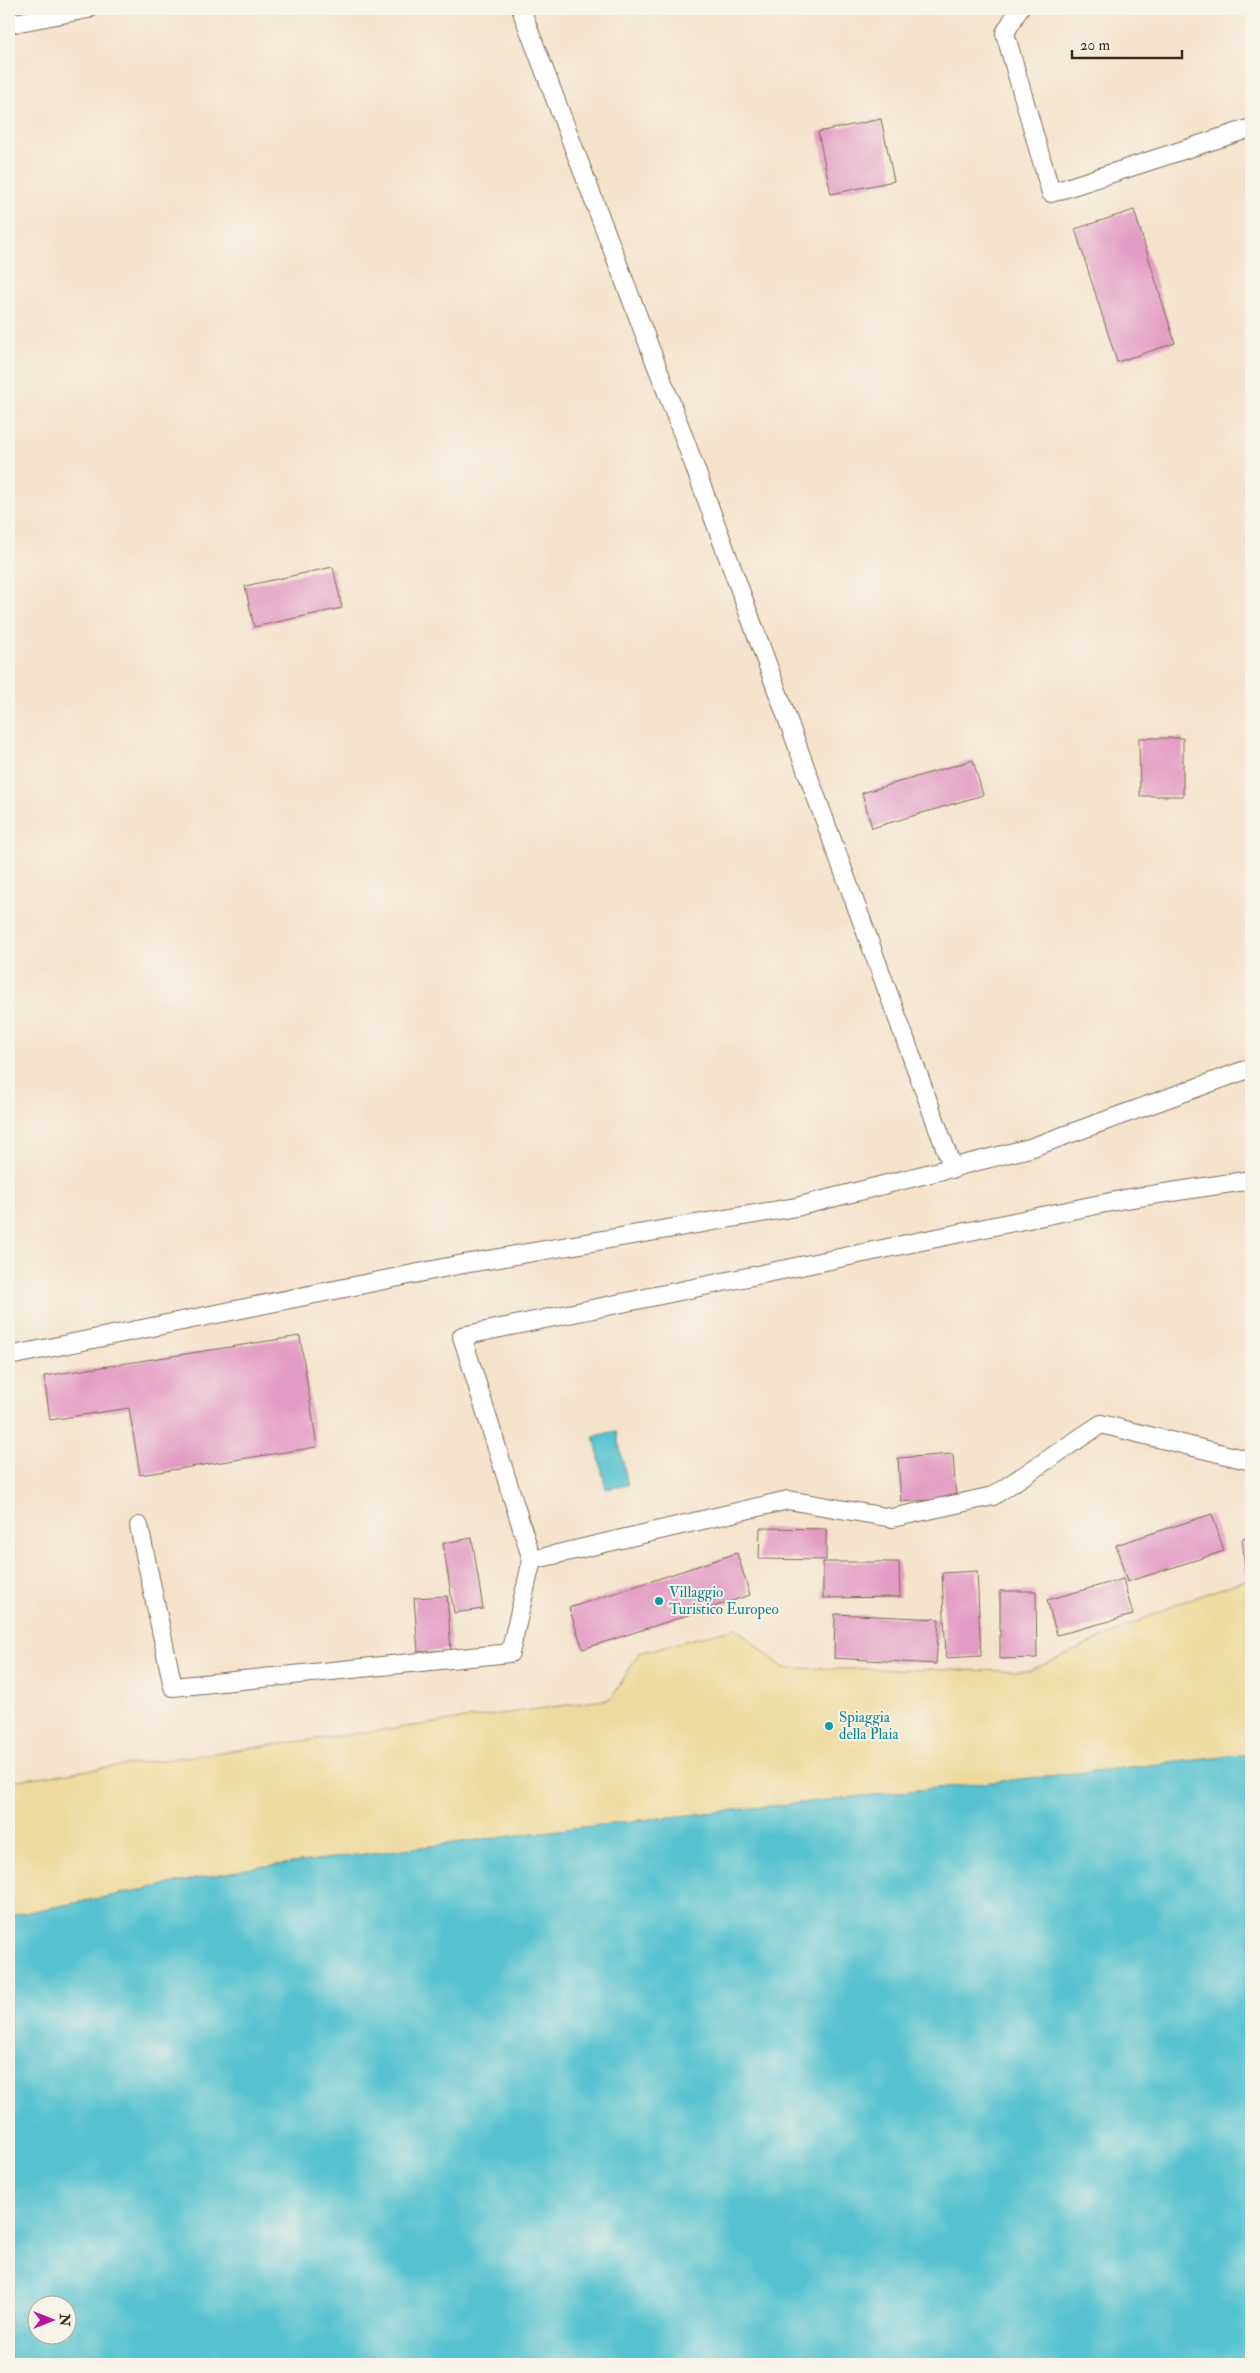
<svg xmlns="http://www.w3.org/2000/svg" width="1260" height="2373" viewBox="0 0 1260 2373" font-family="'IM FELL Double Pica',serif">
<rect width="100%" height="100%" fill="#f7f3e8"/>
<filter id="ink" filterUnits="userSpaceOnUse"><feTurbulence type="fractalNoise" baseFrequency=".02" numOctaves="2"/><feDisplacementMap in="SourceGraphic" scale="10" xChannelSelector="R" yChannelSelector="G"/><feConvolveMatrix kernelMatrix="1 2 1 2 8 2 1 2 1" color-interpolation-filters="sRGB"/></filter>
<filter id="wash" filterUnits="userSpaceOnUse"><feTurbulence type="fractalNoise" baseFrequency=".0096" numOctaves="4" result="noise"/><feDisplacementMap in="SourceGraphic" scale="20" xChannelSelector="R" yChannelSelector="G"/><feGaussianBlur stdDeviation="1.12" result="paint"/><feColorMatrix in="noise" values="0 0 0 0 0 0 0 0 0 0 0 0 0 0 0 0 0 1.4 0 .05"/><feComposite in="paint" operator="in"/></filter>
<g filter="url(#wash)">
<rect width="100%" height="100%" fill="#f4e3cb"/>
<path fill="#eeda9e" stroke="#94825e" d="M 1251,1578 L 1251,1754 L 624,1822 L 252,1868 L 9,1916 L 9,1781 L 611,1699 L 639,1653 L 735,1628 L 784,1668 L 1030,1671 L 1176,1604 Z"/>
<path fill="#56c2d0" stroke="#487677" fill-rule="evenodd" d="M 616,1431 L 628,1485 L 606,1489 L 594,1436 Z
M 1251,1754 L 1251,2364 L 9,2364 L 9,1916 L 252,1868 L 624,1822 ZM 38,2306 L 68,2306 L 68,2336 L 38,2336 Z"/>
<g id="blocks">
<path fill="#e29bc3" d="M 881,119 L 894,181 L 831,194 L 818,132 Z
M 1134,210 L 1175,343 L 1117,362 L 1075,229 Z
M 333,567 L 342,608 L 254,627 L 245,586 Z
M 1139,738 L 1183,738 L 1183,796 L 1140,796 Z
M 973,760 L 983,795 L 872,828 L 862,793 Z
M 300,1336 L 317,1447 L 140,1475 L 129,1408 L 50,1420 L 44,1376 Z
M 953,1454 L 956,1498 L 901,1502 L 898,1458 Z
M 1212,1514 L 1224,1551 L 1127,1582 L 1116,1545 Z
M 760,1528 L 826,1529 L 826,1560 L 759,1559 Z
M 472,1538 L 483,1609 L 454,1613 L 443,1543 Z
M 1251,1538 L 1251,1574 L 1246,1574 L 1242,1539 Z
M 737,1553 L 750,1595 L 583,1649 L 569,1608 Z
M 823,1562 L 899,1562 L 900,1597 L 823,1598 Z
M 977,1571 L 981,1656 L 946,1658 L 942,1573 Z
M 1123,1579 L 1133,1615 L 1057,1635 L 1047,1600 Z
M 1000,1591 L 1036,1591 L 1037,1658 L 1000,1659 Z
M 447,1596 L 451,1650 L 418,1652 L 414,1598 Z
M 835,1614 L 939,1619 L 936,1664 L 834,1658 Z"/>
</g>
</g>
<g filter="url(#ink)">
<use href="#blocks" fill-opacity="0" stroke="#7c6b5b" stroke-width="1"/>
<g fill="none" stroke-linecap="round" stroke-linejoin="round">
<g stroke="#7c6b5b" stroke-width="20">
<path id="lane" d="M 521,9 L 683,435 L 953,1169
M 1019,9 L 1005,33 L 1051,193 L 1251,128
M 9,24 L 88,9
M 9,1356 L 458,1265 L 796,1207 L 1030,1148 L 1251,1068
M 139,1526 L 173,1687 L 510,1653 L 532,1560 L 788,1500 L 892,1518 L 993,1496 L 1101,1424 L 1251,1461
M 532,1560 L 462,1336 L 1125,1199 L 1251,1180"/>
</g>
<use href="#lane" stroke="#fff" stroke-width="18"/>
</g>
</g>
<g fill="#0f9aa8" stroke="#f7f3e8" stroke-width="2">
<circle cx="659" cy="1601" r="5"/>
<circle cx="829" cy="1726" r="5"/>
</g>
<g text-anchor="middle" stroke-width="4" stroke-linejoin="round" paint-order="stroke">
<g font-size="15" fill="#0d838f" stroke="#f7f3e8" text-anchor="start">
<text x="669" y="1597">Villaggio<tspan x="669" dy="17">Turistico Europeo</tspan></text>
<text x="839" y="1722">Spiaggia<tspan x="839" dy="17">della Plaia</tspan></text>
</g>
</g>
<rect width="1260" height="2373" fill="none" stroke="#f7f3e8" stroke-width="30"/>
<g transform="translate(52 2320) rotate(90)"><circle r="24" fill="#f7f3e8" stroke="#aca397"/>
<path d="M0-4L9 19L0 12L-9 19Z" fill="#b5179e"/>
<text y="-8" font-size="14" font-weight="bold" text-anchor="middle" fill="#3b2a1e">N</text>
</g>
<path d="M1072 50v8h110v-8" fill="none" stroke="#3b2a1e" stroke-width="2.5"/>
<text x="1080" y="50" font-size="15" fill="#3b2a1e" stroke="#f7f3e8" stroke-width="4" paint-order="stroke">20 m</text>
</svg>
